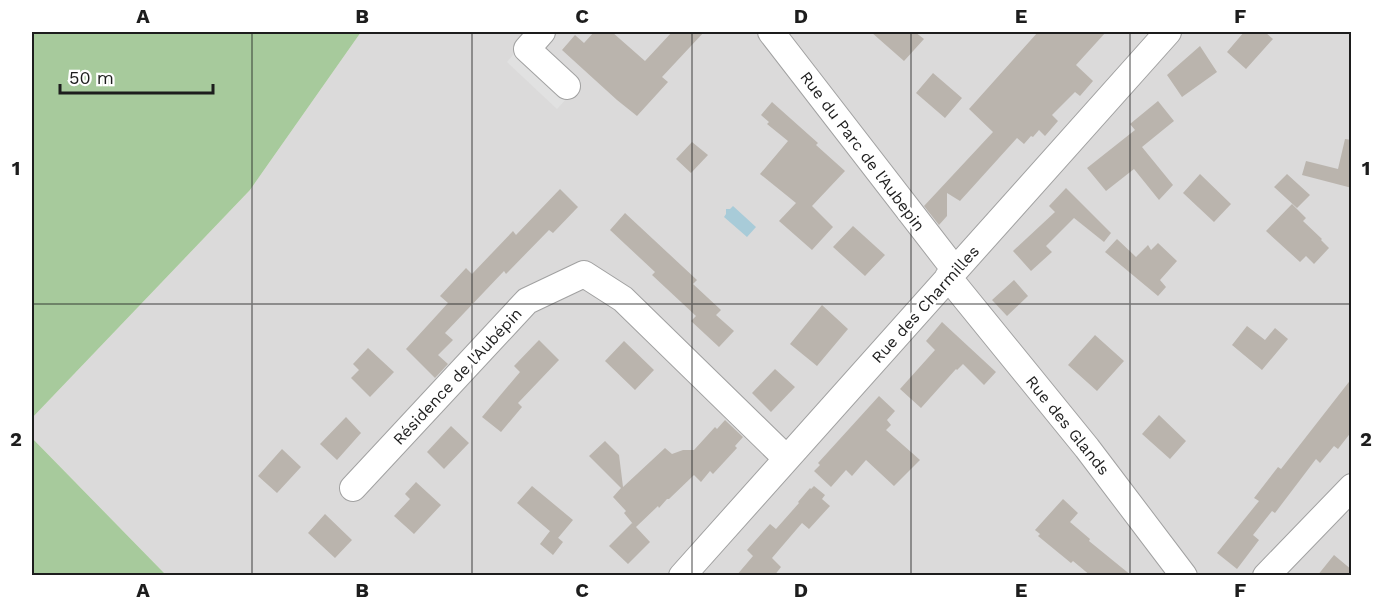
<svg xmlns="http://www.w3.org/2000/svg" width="1383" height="607" viewBox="0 0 1383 607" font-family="'Work Sans',sans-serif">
<rect width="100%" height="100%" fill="#eeebe4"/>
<path fill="#dbdada" d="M 361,32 L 1351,32 L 1351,575 L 166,575 L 32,438 L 32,418 L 250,190 Z"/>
<path fill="#a7ca9c" d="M 32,32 L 361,32 L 250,190 L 32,418 Z
M 32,438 L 166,575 L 32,575 Z"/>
<path fill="#e1e1e1" d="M 531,34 L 580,84 L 557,109 L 507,62 Z"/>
<path fill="#a8cbd8" d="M 733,206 L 756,227 L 747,237 L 724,217 L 726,214 L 726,209 L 730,209 Z"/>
<path fill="#bab4ad" d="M 594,32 L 612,32 L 645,61 L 672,32 L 704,32 L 662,77 L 668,82 L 637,116 L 617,100 L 562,50 L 575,35 L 584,43 Z
M 871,32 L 915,32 L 924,39 L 904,61 Z
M 1038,32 L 1106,32 L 1076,65 L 1093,81 L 1080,96 L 1075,92 L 1052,115 L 1058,121 L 1045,136 L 1039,130 L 1033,137 L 1031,136 L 1024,144 L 1017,138 L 960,201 L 947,193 L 947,216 L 939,225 L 924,206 L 993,132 L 969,109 Z
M 1244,32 L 1265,32 L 1273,39 L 1246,69 L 1227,52 Z
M 1200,46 L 1217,72 L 1182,97 L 1167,75 Z
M 933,73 L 962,98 L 945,118 L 916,93 Z
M 1158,101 L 1174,121 L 1142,147 L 1173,185 L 1159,200 L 1134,169 L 1106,191 L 1087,168 L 1135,130 L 1130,124 Z
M 772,102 L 818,143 L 816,145 L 845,171 L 812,206 L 833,227 L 812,250 L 779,221 L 796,203 L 760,174 L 788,141 L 767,124 L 769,122 L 761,115 Z
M 1345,139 L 1352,140 L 1352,188 L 1302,175 L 1306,161 L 1338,169 Z
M 692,142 L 708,155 L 691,173 L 676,159 Z
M 1200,174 L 1231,204 L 1214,222 L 1183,193 Z
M 1287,174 L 1310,195 L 1297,208 L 1274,187 Z
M 1066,188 L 1111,233 L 1104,242 L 1074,218 L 1046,246 L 1052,252 L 1031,271 L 1013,251 L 1055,212 L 1049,206 Z
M 560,189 L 578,207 L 553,233 L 549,230 L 506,274 L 504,271 L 445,333 L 453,340 L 438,355 L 448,364 L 435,378 L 406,349 L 448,303 L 440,296 L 466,268 L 472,274 L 513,231 L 516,235 Z
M 1292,204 L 1306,218 L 1303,221 L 1322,239 L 1321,240 L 1329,248 L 1314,264 L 1306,256 L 1300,262 L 1266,231 Z
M 625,213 L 697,280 L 693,284 L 721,310 L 716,315 L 734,331 L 719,347 L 691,321 L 696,316 L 652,275 L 655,272 L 610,230 Z
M 853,226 L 885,255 L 865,276 L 833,247 Z
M 1117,239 L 1136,257 L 1148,245 L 1151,250 L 1158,243 L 1177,261 L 1160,280 L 1166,287 L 1158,296 L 1105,252 Z
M 1014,280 L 1028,296 L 1007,316 L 992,300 Z
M 822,305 L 848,329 L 817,366 L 790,344 Z
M 942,322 L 996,372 L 984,385 L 963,364 L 957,370 L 956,369 L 921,408 L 900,389 L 935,350 L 926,341 Z
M 1247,326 L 1265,340 L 1275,328 L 1288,339 L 1262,370 L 1232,345 Z
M 1095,335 L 1124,361 L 1097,391 L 1068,365 Z
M 539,340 L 559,360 L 518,403 L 522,407 L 501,432 L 482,417 L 520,372 L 514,366 Z
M 624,341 L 654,370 L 635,390 L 605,361 Z
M 368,348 L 394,372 L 370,397 L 351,378 L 359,370 L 353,364 Z
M 775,369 L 795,387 L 771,412 L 752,393 Z
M 1352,378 L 1352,431 L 1338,449 L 1334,446 L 1320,463 L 1316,459 L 1275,513 L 1272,511 L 1253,535 L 1259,540 L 1237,569 L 1217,553 L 1259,501 L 1254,498 L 1278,467 L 1281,469 Z
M 879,396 L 895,411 L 887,420 L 891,425 L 886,430 L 920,460 L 894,486 L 866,460 L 852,476 L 846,470 L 831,487 L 814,471 L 820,465 L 818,463 Z
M 1159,415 L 1186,441 L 1170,459 L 1142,434 Z
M 346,417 L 361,433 L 337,460 L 320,444 Z
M 725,420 L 743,437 L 735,446 L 737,448 L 713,474 L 710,471 L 701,482 L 694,475 L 669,499 L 667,499 L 659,508 L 658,506 L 636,527 L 650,542 L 628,564 L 609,546 L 632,523 L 633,524 L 624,513 L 626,511 L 613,497 L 621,488 L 589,456 L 605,441 L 619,455 L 623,487 L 665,448 L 672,454 L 683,450 L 694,450 L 715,427 L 717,429 Z
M 451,426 L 469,443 L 444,469 L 427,452 Z
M 282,449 L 301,467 L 277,493 L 258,476 Z
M 416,482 L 441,505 L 414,534 L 394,516 L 410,499 L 405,494 Z
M 532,486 L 573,520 L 558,538 L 517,503 Z
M 814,486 L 825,495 L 822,499 L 830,506 L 809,529 L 802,523 L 772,558 L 781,567 L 774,576 L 736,576 L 753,556 L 747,550 L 770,524 L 776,529 L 799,503 L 798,502 L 810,488 L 811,489 Z
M 1063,499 L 1078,513 L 1070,522 L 1090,539 L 1089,541 L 1132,576 L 1091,576 L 1073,561 L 1071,563 L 1038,536 L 1040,534 L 1035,530 Z
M 325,514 L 352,540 L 335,558 L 308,533 Z
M 550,531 L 563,542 L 553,555 L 540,544 Z
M 1334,555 L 1352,570 L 1352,576 L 1317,576 Z"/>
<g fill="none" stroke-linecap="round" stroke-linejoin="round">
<g stroke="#a1a1a1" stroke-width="28">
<path id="minor" d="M 542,32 L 527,49 L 567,86
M 771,32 L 955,270
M 948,277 L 1087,448 L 1184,576
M 353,488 L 527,301 L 584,274 L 623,299 L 786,458
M 682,576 L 1168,32
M 1266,576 L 1352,487"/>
</g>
<use href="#minor" stroke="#fff" stroke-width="26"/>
</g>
<path fill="none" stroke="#1d1d1d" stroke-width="1.5" stroke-opacity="0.55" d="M 252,32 L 252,576M 472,32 L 472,576M 692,32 L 692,576M 911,32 L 911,576M 1130,32 L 1130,576M 32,304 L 1352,304"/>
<g text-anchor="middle" stroke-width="5" stroke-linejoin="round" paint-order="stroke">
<g font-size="16" fill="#1d1d1d" stroke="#fff">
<text transform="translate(863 151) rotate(53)" y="6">Rue du Parc de l'Aubepin</text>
<text transform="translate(925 304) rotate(-48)" y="6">Rue des Charmilles</text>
<text transform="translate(457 376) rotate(-47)" y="6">Résidence de l'Aubépin</text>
<text transform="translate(1068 425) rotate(51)" y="6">Rue des Glands</text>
</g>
</g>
<rect width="1383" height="607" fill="none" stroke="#ffffff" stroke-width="66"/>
<path d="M60 84v9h153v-9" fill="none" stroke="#1d1d1d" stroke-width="3"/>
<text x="69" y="84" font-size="18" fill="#1d1d1d" stroke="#ffffff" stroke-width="4.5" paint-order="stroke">50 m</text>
<rect x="33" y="33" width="1317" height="541" fill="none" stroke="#1d1d1d" stroke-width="2"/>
<g font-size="20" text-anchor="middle" font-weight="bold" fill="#1d1d1d">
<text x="143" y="23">A</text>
<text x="362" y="23">B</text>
<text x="582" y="23">C</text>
<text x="801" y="23">D</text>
<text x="1021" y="23">E</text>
<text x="1240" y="23">F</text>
<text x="16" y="175">1</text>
<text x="1366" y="175">1</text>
<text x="16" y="446">2</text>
<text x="1366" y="446">2</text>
<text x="143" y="597">A</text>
<text x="362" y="597">B</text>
<text x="582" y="597">C</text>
<text x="801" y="597">D</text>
<text x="1021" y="597">E</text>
<text x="1240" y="597">F</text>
</g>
</svg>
